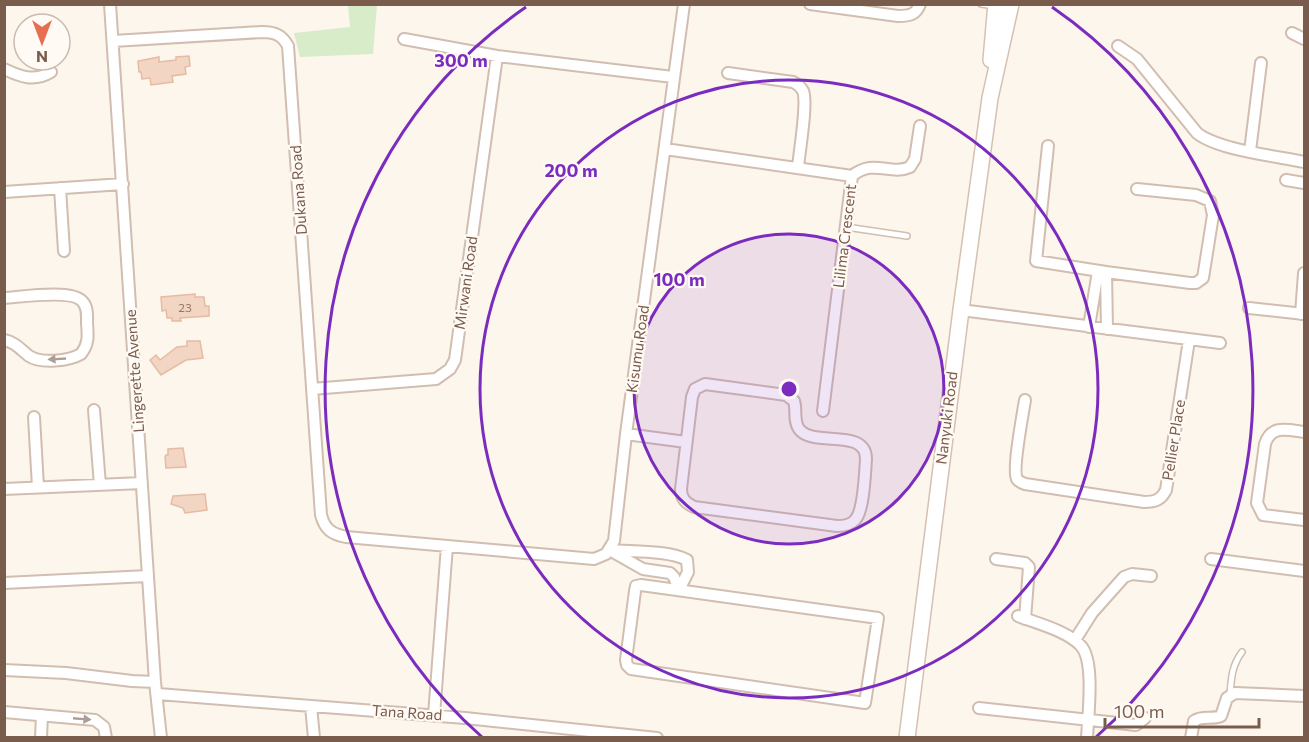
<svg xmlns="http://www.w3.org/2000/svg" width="1309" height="742" viewBox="0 0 1309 742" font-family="Commissioner,sans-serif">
<rect width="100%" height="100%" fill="#fdf6ec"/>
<path fill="#d8ecc9" d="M 348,5 L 377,5 L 373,54 L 300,57 L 294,33 L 350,27 Z"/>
<path fill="#f3d5c3" stroke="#e6bba3" stroke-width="1.5" d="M 189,56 L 190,66 L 185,67 L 186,74 L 172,76 L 173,82 L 151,85 L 150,78 L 142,79 L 141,72 L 139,72 L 138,61 L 159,57 L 159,62 L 176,60 L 176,57 Z
M 195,294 L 195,297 L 204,297 L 205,306 L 209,306 L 209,316 L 180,318 L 181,321 L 172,321 L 172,318 L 167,318 L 166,310 L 162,311 L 161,297 Z
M 187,341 L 200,341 L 203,358 L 186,360 L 161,375 L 150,360 L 156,355 L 160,360 L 177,347 L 187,346 Z
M 183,448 L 186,467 L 166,468 L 165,457 L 166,455 L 168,455 L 168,449 Z
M 205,494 L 207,510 L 185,513 L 183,508 L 171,504 L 173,496 Z"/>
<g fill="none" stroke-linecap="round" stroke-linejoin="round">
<g stroke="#d1beb0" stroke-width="8">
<path id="lane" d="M 981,4 L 995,6
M 846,227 L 907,236
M 1230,695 C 1231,679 1232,665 1242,652"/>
</g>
<g stroke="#d1beb0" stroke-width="14">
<path id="street" d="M 110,4 L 155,682 L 161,738
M 810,4 L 898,16 C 909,16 916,15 920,4
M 1292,33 L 1304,39
M 404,39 L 497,56 L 673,77
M 113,41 L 262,32 C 275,32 282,35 288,46 L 321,515 C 325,530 332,534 346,537 L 594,559 L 606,554 L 614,541 L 626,434 L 684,4
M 1118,46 L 1137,59 L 1197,133 C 1218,150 1276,156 1304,162
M 4,69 C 21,77 34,82 51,72
M 728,73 L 793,82 C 797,84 801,87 803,91 C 808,103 799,153 798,168
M 1048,146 L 1036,261 L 1106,272 L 1107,329
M 665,149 L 852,176 L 823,411
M 1250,151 L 1261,63
M 852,176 C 874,158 890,176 910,167 L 915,159 L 920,126
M 1286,180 L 1304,183
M 60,188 L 64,251
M 4,192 L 123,184
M 1106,272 L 1190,283 L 1196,283 L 1203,278 L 1213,215 L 1210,201 L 1196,195 L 1137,189
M 4,298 C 21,297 71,289 82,301 C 88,307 87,315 87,323 C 88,335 89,344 81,354 C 69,361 41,364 29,356 C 20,349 15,342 4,340
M 1249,308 L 1304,314
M 961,310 L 1220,343
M 1301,314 L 1304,273
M 1089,327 L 1098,271
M 705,384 L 786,395 L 794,401 C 797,410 793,421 799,429 C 813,448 866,427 866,459 C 865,472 864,511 855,520 C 851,525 844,526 837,526 L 694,507 C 686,503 681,499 681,489 L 692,397 L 695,389 Z
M 312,389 L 436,379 L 450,369 L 455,360 L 497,56
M 1025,400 C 1023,413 1012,470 1017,479 C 1019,482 1022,483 1025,484 L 1144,502 C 1155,502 1161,500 1166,490 L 1189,340
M 94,410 L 100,485
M 34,417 L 38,487
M 1304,432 C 1289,430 1271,424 1265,444 L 1257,503 L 1263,515 L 1304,520
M 626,434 L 686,442
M 4,489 L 142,483
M 610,550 C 632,552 668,550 687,560 L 688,572 L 679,590
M 613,552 L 643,569 L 670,573 L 674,577 L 679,590
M 996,559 L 1025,563 L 1029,567 L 1025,619
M 1211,559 L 1304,571
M 4,583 L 148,576
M 641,585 L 878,618 L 865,703 L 631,669 L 627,665 L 626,660 L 635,591 L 636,586 Z
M 1018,616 C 1036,623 1068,631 1081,646 C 1095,661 1088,716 1087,738
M 1075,640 L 1092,613 L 1124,577 L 1132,574 L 1151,576
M 4,670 L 66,673 L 132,681 L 155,682
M 158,694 L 465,718 L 657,738
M 311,706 L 314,738
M 979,708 L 1136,725 L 1145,718
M 4,712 L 95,720 L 104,727 L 106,738
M 434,715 L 447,546
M 41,738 L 42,715
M 1191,738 L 1194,721 C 1202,715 1212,720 1221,716 L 1227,698 L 1235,693 L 1304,696"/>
</g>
<g stroke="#d6c0b0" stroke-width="18">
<path id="secondary" d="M 991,60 L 996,4
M 907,738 L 961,310 L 990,98 L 1011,4"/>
</g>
<use href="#lane" stroke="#fff" stroke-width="5"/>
<use href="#street" stroke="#fff" stroke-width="10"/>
<use href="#secondary" stroke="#fff" stroke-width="15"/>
</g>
<defs><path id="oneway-solid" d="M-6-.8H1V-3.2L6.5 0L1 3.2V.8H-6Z" transform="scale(1.5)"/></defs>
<g fill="#af9d94">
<use href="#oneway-solid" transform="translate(57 359) rotate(177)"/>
<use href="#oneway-solid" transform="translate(82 719) rotate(5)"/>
</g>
<circle cx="789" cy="389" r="155" fill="#7b2cbf" fill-opacity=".12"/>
<g fill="none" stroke="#7b2cbf" stroke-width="3">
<circle cx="789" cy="389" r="155"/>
<circle cx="789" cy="389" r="309"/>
<path d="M482 737A464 464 0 0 1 526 7M1052 7A464 464 0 0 1 1096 737"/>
</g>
<g text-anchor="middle" stroke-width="4.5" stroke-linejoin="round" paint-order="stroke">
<g font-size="12" fill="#987a6a">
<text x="185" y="312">23</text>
</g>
<g font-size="15" fill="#7a5c4d" stroke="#fffaf3">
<text transform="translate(299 190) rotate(-94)" y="5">Dukana Road</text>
<text transform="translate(845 236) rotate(-83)" y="5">Lilima Crescent</text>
<text transform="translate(466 283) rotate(-82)" y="5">Mirwani Road</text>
<text transform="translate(638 349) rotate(-82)" y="5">Kisumu Road</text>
<text transform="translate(135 371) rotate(-94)" y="5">Lingerette Avenue</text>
<text transform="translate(947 418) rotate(-83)" y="5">Nanyuki Road</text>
<text transform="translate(1174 440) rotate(-81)" y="5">Pellier Place</text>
<text transform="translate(407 713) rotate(4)" y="5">Tana Road</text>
</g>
</g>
<circle cx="789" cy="389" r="9" fill="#7b2cbf" stroke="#fffaf3" stroke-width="3"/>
<g font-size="18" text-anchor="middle" font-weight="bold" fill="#7b2cbf" stroke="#fffaf3" stroke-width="4.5" stroke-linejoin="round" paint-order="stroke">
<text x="461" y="67">300 m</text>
<text x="571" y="177">200 m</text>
<text x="679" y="286">100 m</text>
</g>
<rect width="1309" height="742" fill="none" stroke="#7a5c4d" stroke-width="12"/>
<g transform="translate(42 42) rotate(180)"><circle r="28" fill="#fffaf3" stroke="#cabbb1" stroke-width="1.5"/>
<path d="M0-4.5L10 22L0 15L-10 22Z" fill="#e76f51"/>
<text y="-9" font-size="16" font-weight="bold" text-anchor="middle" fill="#7a5c4d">N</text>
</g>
<path d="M1105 718v9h154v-9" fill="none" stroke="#7a5c4d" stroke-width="3"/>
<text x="1114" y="718" font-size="18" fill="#7a5c4d" stroke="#fffaf3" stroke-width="4.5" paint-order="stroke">100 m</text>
</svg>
